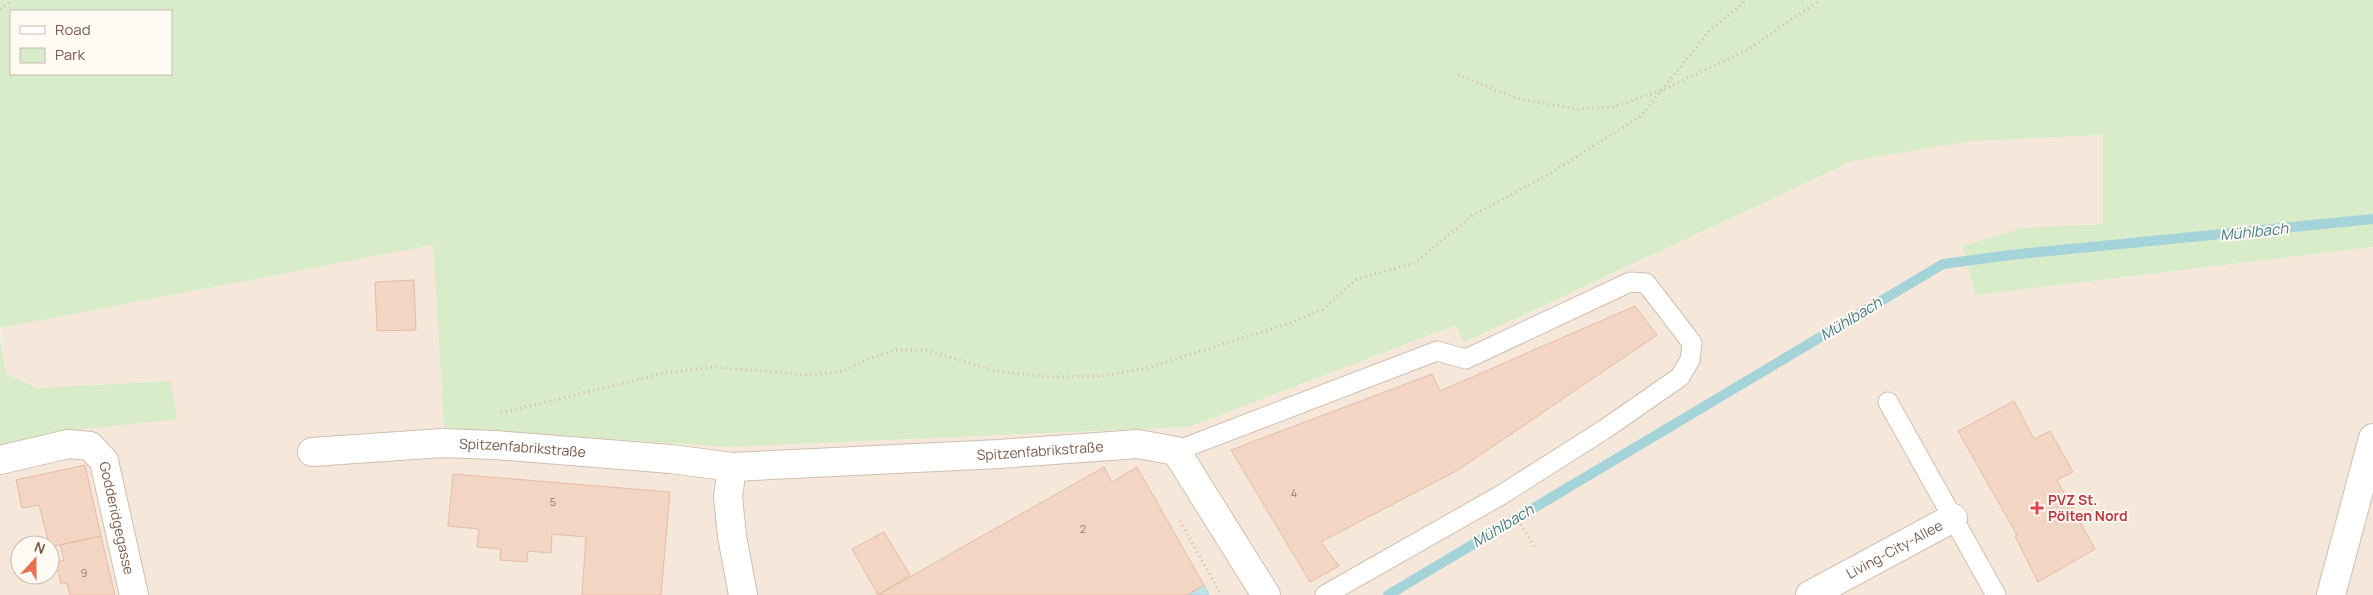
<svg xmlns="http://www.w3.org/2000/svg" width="2373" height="595" viewBox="0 0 2373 595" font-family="Manrope,sans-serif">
<rect width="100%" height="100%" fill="#fdf6ec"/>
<path fill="#f5e8da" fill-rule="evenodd" d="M 2103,135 L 2103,224 L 2023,228 L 1976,295 L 2373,247 L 2373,595 L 0,595 L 0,446 L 65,431 L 178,418 L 169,381 L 38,388 L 6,374 L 0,328 L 433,245 L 444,428 L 730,447 L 1189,427 L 1456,325 L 1465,343 L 1853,161 L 1972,141 ZM 20,545 L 50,545 L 50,575 L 20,575 Z"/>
<path fill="#d8ecc9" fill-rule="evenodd" d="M 0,0 L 2373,0 L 2373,247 L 1976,295 L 1962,246 L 2023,228 L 2103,224 L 2103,135 L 1972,141 L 1853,161 L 1464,343 L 1456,325 L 1189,427 L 730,447 L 444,428 L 433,245 L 0,328 ZM 11,11 L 171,11 L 171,74 L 11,74 Z
M 0,336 L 6,374 L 38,388 L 170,381 L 178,419 L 65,431 L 0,446 Z"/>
<path fill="#bfe3e8" stroke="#a5d3da" d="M 1204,585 L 1209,595 L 1187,595 Z"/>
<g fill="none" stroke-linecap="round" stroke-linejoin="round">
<path stroke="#a5d3da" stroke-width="10" d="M 1388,595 L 1943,264 L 2010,255 L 2373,219"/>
</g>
<path fill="#f3d5c3" stroke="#e6bba3" d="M 414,280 L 416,330 L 377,331 L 375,282 Z
M 1635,306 L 1657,335 L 1458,470 L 1321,542 L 1339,566 L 1310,582 L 1231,450 L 1432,374 L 1440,391 Z
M 2014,401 L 2034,439 L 2050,431 L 2073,472 L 2057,480 L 2095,549 L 2038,582 L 2015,536 L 2017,535 L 1958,431 Z
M 85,465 L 101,536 L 50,547 L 39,505 L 22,508 L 16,480 Z
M 1104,467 L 1112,482 L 1137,467 L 1204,585 L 1187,595 L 878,595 Z
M 453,474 L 670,492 L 661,595 L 582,595 L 586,537 L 552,534 L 551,553 L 528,551 L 527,562 L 500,560 L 501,549 L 477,547 L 479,529 L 448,526 Z
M 884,532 L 910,575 L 878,595 L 852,549 Z
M 101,536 L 115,595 L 70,595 L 67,583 L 61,584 L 56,563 L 64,560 L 60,545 Z"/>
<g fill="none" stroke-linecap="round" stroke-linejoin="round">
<g stroke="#d1beb0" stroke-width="21">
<path id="lane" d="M 1888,402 L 1996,595
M 1176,451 L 1437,351 L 1466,359 L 1630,282 L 1646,283 L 1692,343 L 1690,360 L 1680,377 L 1605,429 L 1501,495 L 1325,595"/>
</g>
<g stroke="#d1beb0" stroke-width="30">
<g id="street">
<path id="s1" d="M 312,452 L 442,443 L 495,445 L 671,459 L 732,467"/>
<path id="s2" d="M 0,460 L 68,444 L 90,446 L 104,461 L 134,595"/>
<path id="s3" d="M 743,595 L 732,536 L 728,497 L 732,467 L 999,454 L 1138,444 L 1176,451 L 1266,595"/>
<path id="s4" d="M 1810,595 L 1953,518"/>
<path d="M 2331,595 L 2373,438"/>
</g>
</g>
<path stroke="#d9b8a5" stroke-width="3" stroke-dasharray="1 4" stroke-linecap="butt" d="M 0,9 L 12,0
M 1458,75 L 1516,98 L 1577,109 L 1613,107 L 1665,89 L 1747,50 L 1820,0
M 501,413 L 664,373 L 712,367 L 810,375 L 844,371 L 868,359 L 896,350 L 926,350 L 996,371 L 1050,377 L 1102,376 L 1147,368 L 1287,324 L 1323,309 L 1357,279 L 1415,263 L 1473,215 L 1551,173 L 1641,116 L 1710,30 L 1747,0
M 1515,516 L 1535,547
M 1180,521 L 1221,595"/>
<use href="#lane" stroke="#fff" stroke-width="19"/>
<use href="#street" stroke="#fff" stroke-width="28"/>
</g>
<path fill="#e0444e" stroke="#fffaf3" stroke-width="2" d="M2034.5 500.5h5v5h5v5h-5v5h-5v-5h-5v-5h5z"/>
<g text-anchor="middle" stroke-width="4" stroke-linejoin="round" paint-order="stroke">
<g font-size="11" fill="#987a6a">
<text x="1294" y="497">4</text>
<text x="553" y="506">5</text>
<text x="1083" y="533">2</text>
<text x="84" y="577">9</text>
</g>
<g font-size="14" fill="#7a5c4d" stroke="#fffaf3">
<text dy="5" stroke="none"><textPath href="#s1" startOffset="211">Spitzenfabrikstraße</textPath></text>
<text dy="5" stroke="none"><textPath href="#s3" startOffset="438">Spitzenfabrikstraße</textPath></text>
<text dy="5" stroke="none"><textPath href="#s2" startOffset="171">Godderidgegasse</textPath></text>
<text dy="5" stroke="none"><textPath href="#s4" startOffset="96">Living-City-Allee</textPath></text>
</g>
<g font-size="14" font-weight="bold" fill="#be3a42" stroke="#fffaf3" text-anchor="start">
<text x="2048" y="505">PVZ St.<tspan x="2048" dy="16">Pölten Nord</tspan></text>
</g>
<g font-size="15" font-style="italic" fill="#437c86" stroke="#fffaf3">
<text transform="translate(2254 232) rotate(-6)" y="5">Mühlbach</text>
<text transform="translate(1851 319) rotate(-31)" y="5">Mühlbach</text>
<text transform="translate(1503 526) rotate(-31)" y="5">Mühlbach</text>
</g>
</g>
<rect x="10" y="10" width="162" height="65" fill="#fffaf3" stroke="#cabbb1"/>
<rect x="20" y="26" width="25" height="8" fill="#ffffff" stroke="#cabbb1"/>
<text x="55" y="35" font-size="15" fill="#7a5c4d">Road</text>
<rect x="20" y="48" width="25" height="15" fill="#d8ecc9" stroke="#cabbb1"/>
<text x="55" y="60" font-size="15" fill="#7a5c4d">Park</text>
<g transform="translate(35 560) rotate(21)"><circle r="24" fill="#fffaf3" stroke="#cabbb1"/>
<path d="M0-4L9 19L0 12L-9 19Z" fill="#e76f51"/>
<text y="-8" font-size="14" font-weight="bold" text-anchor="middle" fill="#7a5c4d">N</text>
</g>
</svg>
